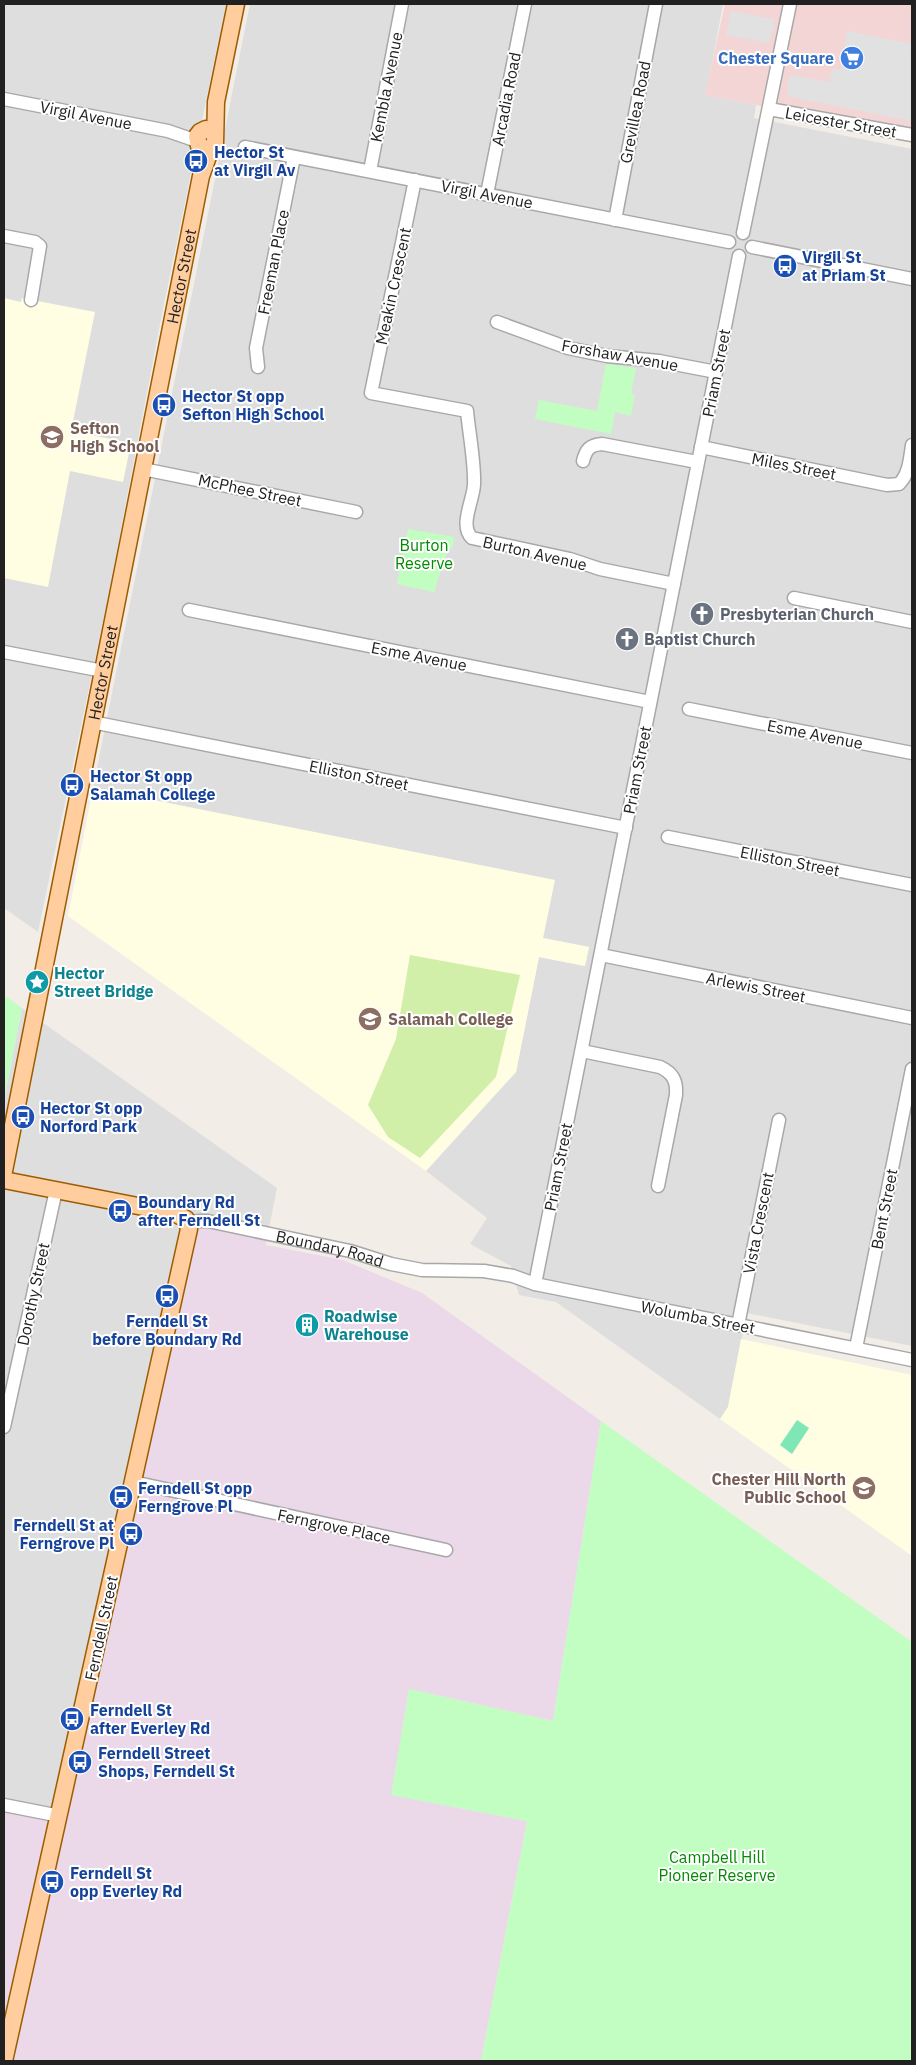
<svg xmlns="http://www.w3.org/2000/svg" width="916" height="2065" viewBox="0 0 916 2065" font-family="'IBM Plex Sans',sans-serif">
<rect width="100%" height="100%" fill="#f2ede7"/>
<path fill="#dfdede" d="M 4,4 L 226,4 L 162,314 L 106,607 L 38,932 L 4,908 Z
M 250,4 L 723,4 L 706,95 L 756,105 L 754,118 L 912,149 L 912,1346 L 747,1313 L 728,1407 L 720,1419 L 556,1302 L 519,1295 L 511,1266 L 470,1244 L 487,1218 L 426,1171 L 516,1072 L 539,957 L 585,966 L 589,947 L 543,938 L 554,880 L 93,788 Z
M 22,1008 L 277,1188 L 268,1233 L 60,1816 L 4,1805 L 4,1100 Z"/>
<path fill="#f3d5d6" d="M 725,4 L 912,4 L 912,135 L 705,95 Z"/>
<path fill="#ebd8e9" d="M 188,1223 L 268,1233 L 266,1245 L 343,1260 L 422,1293 L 601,1421 L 553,1721 L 409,1689 L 392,1795 L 527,1821 L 481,2061 L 4,2061 L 4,1805 L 60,1816 Z"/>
<path fill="#fffde2" d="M 4,298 L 21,302 L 22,298 L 95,312 L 71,431 L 131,443 L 123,482 L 70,471 L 48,587 L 4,578 Z
M 93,788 L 555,880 L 543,938 L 589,947 L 585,966 L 539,957 L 516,1072 L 426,1171 L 68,916 Z
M 741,1339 L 912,1375 L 912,1556 L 720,1419 L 728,1407 Z"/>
<path fill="#d1efa9" d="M 410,955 L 520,975 L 496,1077 L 420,1158 L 388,1137 L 368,1105 L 396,1039 Z"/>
<path fill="#c2fec2" d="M 606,364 L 636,368 L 631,393 L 635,394 L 631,416 L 615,412 L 611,434 L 535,419 L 539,400 L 597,411 Z
M 408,529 L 454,537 L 453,546 L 446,555 L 434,592 L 397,584 Z
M 4,995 L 22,1008 L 4,1100 Z
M 601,1421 L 912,1642 L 912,2061 L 481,2061 L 527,1821 L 391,1795 L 409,1689 L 553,1721 Z"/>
<path fill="#7fe6b6" d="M 797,1420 L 809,1428 L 792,1454 L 780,1445 Z"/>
<path fill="#e1e1e1" d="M 731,11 L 774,19 L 773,31 L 768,43 L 726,35 Z
M 847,31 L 912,44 L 910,57 L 912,57 L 912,121 L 790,97 L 787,91 L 790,75 L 829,82 L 832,69 L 840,69 Z"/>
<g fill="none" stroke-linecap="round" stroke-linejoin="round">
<g stroke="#a8a8a8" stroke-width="15">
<g id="minor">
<path d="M 4,99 L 168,131 L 197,141"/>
<path d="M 769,109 L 912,135"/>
<path d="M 245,147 L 729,242"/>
<path d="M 370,171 L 402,4"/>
<path d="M 415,180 L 371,393 L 467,411 C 469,433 475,463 474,485 C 473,501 459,526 472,538 L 570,559 L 600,569 L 674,584"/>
<path d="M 487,194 L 525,4"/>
<path d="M 615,220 L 656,4"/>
<path d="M 743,233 L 790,4"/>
<path d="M 4,236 L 35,242 L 40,246 L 31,300"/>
<path d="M 752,247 L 912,279"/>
<path d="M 497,322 L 568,348 L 607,356 L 659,361 L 716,372"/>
<path d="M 258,367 L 256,348 L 294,157"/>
<path d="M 701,447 L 887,485 L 899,484 C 909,474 910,459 912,445"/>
<path d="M 583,461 C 586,449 590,445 602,444 L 697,462"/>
<path d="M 143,469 L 356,512"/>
<path d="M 794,598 L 912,622"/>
<path d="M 189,610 L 650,702"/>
<path d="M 4,652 L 103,671"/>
<path d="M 689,709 L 912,753"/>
<path d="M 92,722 L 626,828"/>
<path d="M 668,837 L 912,885"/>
<path d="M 601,955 L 912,1018"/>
<path d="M 582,1051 L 660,1067 C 673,1073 677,1081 676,1095 L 658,1186"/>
<path id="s1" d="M 188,1223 L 198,1221 L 208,1221 L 350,1251 L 391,1264 L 422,1270 L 484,1271 L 513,1276 L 535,1284 L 912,1360"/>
<path d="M 535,1284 L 739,256"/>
<path d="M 738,1325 L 779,1120"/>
<path d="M 856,1348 L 912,1069"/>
<path d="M 4,1427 L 56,1190"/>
<path d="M 133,1482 L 446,1550"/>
<path d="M 4,1805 L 60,1816"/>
</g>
</g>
<g stroke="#9d5c00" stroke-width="19">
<g id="major">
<path d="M 211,148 L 205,149 L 199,146 L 197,136 L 200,132 L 206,129 L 214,133"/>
<path id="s2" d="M 4,1171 L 201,176 L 211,148 L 215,143 L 216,102 L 236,4"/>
<path d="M 4,1180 L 174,1213 L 186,1219 L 189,1229 L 4,2061"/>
</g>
</g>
<use href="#minor" stroke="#fff" stroke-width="12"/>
<use href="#major" stroke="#ffcd9e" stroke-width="16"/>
</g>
<defs>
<g id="supermarket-disc" transform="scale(1.25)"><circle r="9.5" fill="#3f7fe0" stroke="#fff"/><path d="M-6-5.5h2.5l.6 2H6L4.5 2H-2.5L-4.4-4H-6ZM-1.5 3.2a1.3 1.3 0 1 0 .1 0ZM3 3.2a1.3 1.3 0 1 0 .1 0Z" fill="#fff"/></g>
<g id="bus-disc" transform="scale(1.25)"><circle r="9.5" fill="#1a4fb4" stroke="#fff"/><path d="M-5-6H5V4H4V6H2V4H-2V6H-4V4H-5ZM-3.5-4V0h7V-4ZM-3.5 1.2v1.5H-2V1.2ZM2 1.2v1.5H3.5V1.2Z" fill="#fff"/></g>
<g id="school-disc" transform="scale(1.25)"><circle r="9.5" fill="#8d6e63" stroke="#fff"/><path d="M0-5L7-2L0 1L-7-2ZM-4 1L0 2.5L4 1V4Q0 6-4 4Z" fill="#fff"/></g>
<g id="church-disc" transform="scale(1.25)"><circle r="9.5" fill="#6b7280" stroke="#fff"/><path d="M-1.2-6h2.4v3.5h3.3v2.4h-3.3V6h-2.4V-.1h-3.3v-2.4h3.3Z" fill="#fff"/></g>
<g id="sight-disc" transform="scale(1.25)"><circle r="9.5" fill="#0f9aa8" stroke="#fff"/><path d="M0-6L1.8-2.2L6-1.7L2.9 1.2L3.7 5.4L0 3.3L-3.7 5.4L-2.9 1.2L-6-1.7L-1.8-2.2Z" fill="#fff"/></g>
<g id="building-disc" transform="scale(1.25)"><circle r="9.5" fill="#0f9aa8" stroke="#fff"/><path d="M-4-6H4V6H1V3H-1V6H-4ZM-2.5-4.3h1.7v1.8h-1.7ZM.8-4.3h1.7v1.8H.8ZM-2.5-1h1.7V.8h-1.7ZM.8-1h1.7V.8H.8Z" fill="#fff"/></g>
</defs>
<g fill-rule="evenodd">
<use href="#supermarket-disc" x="852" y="58"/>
<use href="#bus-disc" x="196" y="161"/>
<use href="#bus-disc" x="785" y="266"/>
<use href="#bus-disc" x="164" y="405"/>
<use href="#school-disc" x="52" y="437"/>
<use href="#church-disc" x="702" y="614"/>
<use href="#church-disc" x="627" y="639"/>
<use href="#bus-disc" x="72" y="785"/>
<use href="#sight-disc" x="37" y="982"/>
<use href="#school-disc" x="370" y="1019"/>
<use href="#bus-disc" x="23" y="1117"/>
<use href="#bus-disc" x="120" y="1211"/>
<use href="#bus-disc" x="167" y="1296"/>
<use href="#building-disc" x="307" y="1325"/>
<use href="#school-disc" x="864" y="1488"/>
<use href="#bus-disc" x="121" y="1497"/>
<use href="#bus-disc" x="131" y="1534"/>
<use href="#bus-disc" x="72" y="1719"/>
<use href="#bus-disc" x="80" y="1762"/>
<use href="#bus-disc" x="52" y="1882"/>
</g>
<g text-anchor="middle" stroke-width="4" stroke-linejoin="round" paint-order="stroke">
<g font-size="16" font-weight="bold" fill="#366cbe" stroke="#fff" text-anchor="end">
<text x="834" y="64">Chester Square</text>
</g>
<g font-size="16" fill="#212121" stroke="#fff">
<text transform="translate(386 87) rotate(-79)" y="6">Kembla Avenue</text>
<text transform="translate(506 99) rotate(-79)" y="6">Arcadia Road</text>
<text transform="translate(635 112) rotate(-79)" y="6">Grevillea Road</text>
<text transform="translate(86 115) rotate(11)" y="6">Virgil Avenue</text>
<text transform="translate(841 122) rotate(10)" y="6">Leicester Street</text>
<text transform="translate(487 194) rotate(11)" y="6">Virgil Avenue</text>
<text transform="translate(273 262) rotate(-79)" y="6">Freeman Place</text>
<text dy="6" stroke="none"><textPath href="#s2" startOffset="912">Hector Street</textPath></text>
<text transform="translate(393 286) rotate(-78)" y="6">Meakin Crescent</text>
<text transform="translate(620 355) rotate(10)" y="6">Forshaw Avenue</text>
<text transform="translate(716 373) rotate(-79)" y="6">Priam Street</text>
<text transform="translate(794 466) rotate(11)" y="6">Miles Street</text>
<text transform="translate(250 490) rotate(12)" y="6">McPhee Street</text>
<text transform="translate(535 553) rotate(13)" y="6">Burton Avenue</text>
<text transform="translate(419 656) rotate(11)" y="6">Esme Avenue</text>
<text dy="6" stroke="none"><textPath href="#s2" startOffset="508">Hector Street</textPath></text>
<text transform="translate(815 734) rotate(11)" y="6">Esme Avenue</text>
<text transform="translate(637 770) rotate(-79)" y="6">Priam Street</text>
<text transform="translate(359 775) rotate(11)" y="6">Elliston Street</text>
<text transform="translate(790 861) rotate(11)" y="6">Elliston Street</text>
<text transform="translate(756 987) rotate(11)" y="6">Arlewis Street</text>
<text transform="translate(558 1167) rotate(-79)" y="6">Priam Street</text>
<text transform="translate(884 1209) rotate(-79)" y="6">Bent Street</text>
<text transform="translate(758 1223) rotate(-79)" y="6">Vista Crescent</text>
<text dy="6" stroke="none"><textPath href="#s1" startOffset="145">Boundary Road</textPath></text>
<text transform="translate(33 1294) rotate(-78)" y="6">Dorothy Street</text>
<text transform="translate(698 1317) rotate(11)" y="6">Wolumba Street</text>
<text transform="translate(334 1526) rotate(12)" y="6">Ferngrove Place</text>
<text transform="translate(101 1628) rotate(-78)" y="6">Ferndell Street</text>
</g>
<g font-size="16" font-weight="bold" fill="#164399" stroke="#fff" text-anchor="start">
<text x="214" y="158">Hector St<tspan x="214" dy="18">at Virgil Av</tspan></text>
<text x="802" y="263">Virgil St<tspan x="802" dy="18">at Priam St</tspan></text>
<text x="182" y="402">Hector St opp<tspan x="182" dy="18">Sefton High School</tspan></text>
<text x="90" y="782">Hector St opp<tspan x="90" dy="18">Salamah College</tspan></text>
<text x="40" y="1114">Hector St opp<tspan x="40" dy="18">Norford Park</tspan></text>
<text x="138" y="1208">Boundary Rd<tspan x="138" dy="18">after Ferndell St</tspan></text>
<text x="167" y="1327" text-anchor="middle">Ferndell St<tspan x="167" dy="18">before Boundary Rd</tspan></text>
<text x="138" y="1494">Ferndell St opp<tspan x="138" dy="18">Ferngrove Pl</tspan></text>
<text x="114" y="1531" text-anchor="end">Ferndell St at<tspan x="114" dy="18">Ferngrove Pl</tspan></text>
<text x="90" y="1716">Ferndell St<tspan x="90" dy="18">after Everley Rd</tspan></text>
<text x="98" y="1759">Ferndell Street<tspan x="98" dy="18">Shops, Ferndell St</tspan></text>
<text x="70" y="1879">Ferndell St<tspan x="70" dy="18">opp Everley Rd</tspan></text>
</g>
<g font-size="16" font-weight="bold" fill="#785e54" stroke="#fff" text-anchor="start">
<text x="70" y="434">Sefton<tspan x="70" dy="18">High School</tspan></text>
<text x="388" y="1025">Salamah College</text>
<text x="846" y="1485" text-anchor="end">Chester Hill North<tspan x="846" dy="18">Public School</tspan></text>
</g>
<g font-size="16" fill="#038a03" stroke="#fff">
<text x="424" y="551">Burton<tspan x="424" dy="18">Reserve</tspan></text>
<text x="717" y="1863">Campbell Hill<tspan x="717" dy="18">Pioneer Reserve</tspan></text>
</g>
<g font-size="16" font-weight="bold" fill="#5b616d" stroke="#fff" text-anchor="start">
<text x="720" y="620">Presbyterian Church</text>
<text x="644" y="645">Baptist Church</text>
</g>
<g font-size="16" font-weight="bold" fill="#0d838f" stroke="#fff" text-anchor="start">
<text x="54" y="979">Hector<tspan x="54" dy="18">Street Bridge</tspan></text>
<text x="324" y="1322">Roadwise<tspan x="324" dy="18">Warehouse</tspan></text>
</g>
</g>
<rect width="916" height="2065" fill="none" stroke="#212121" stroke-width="10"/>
</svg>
